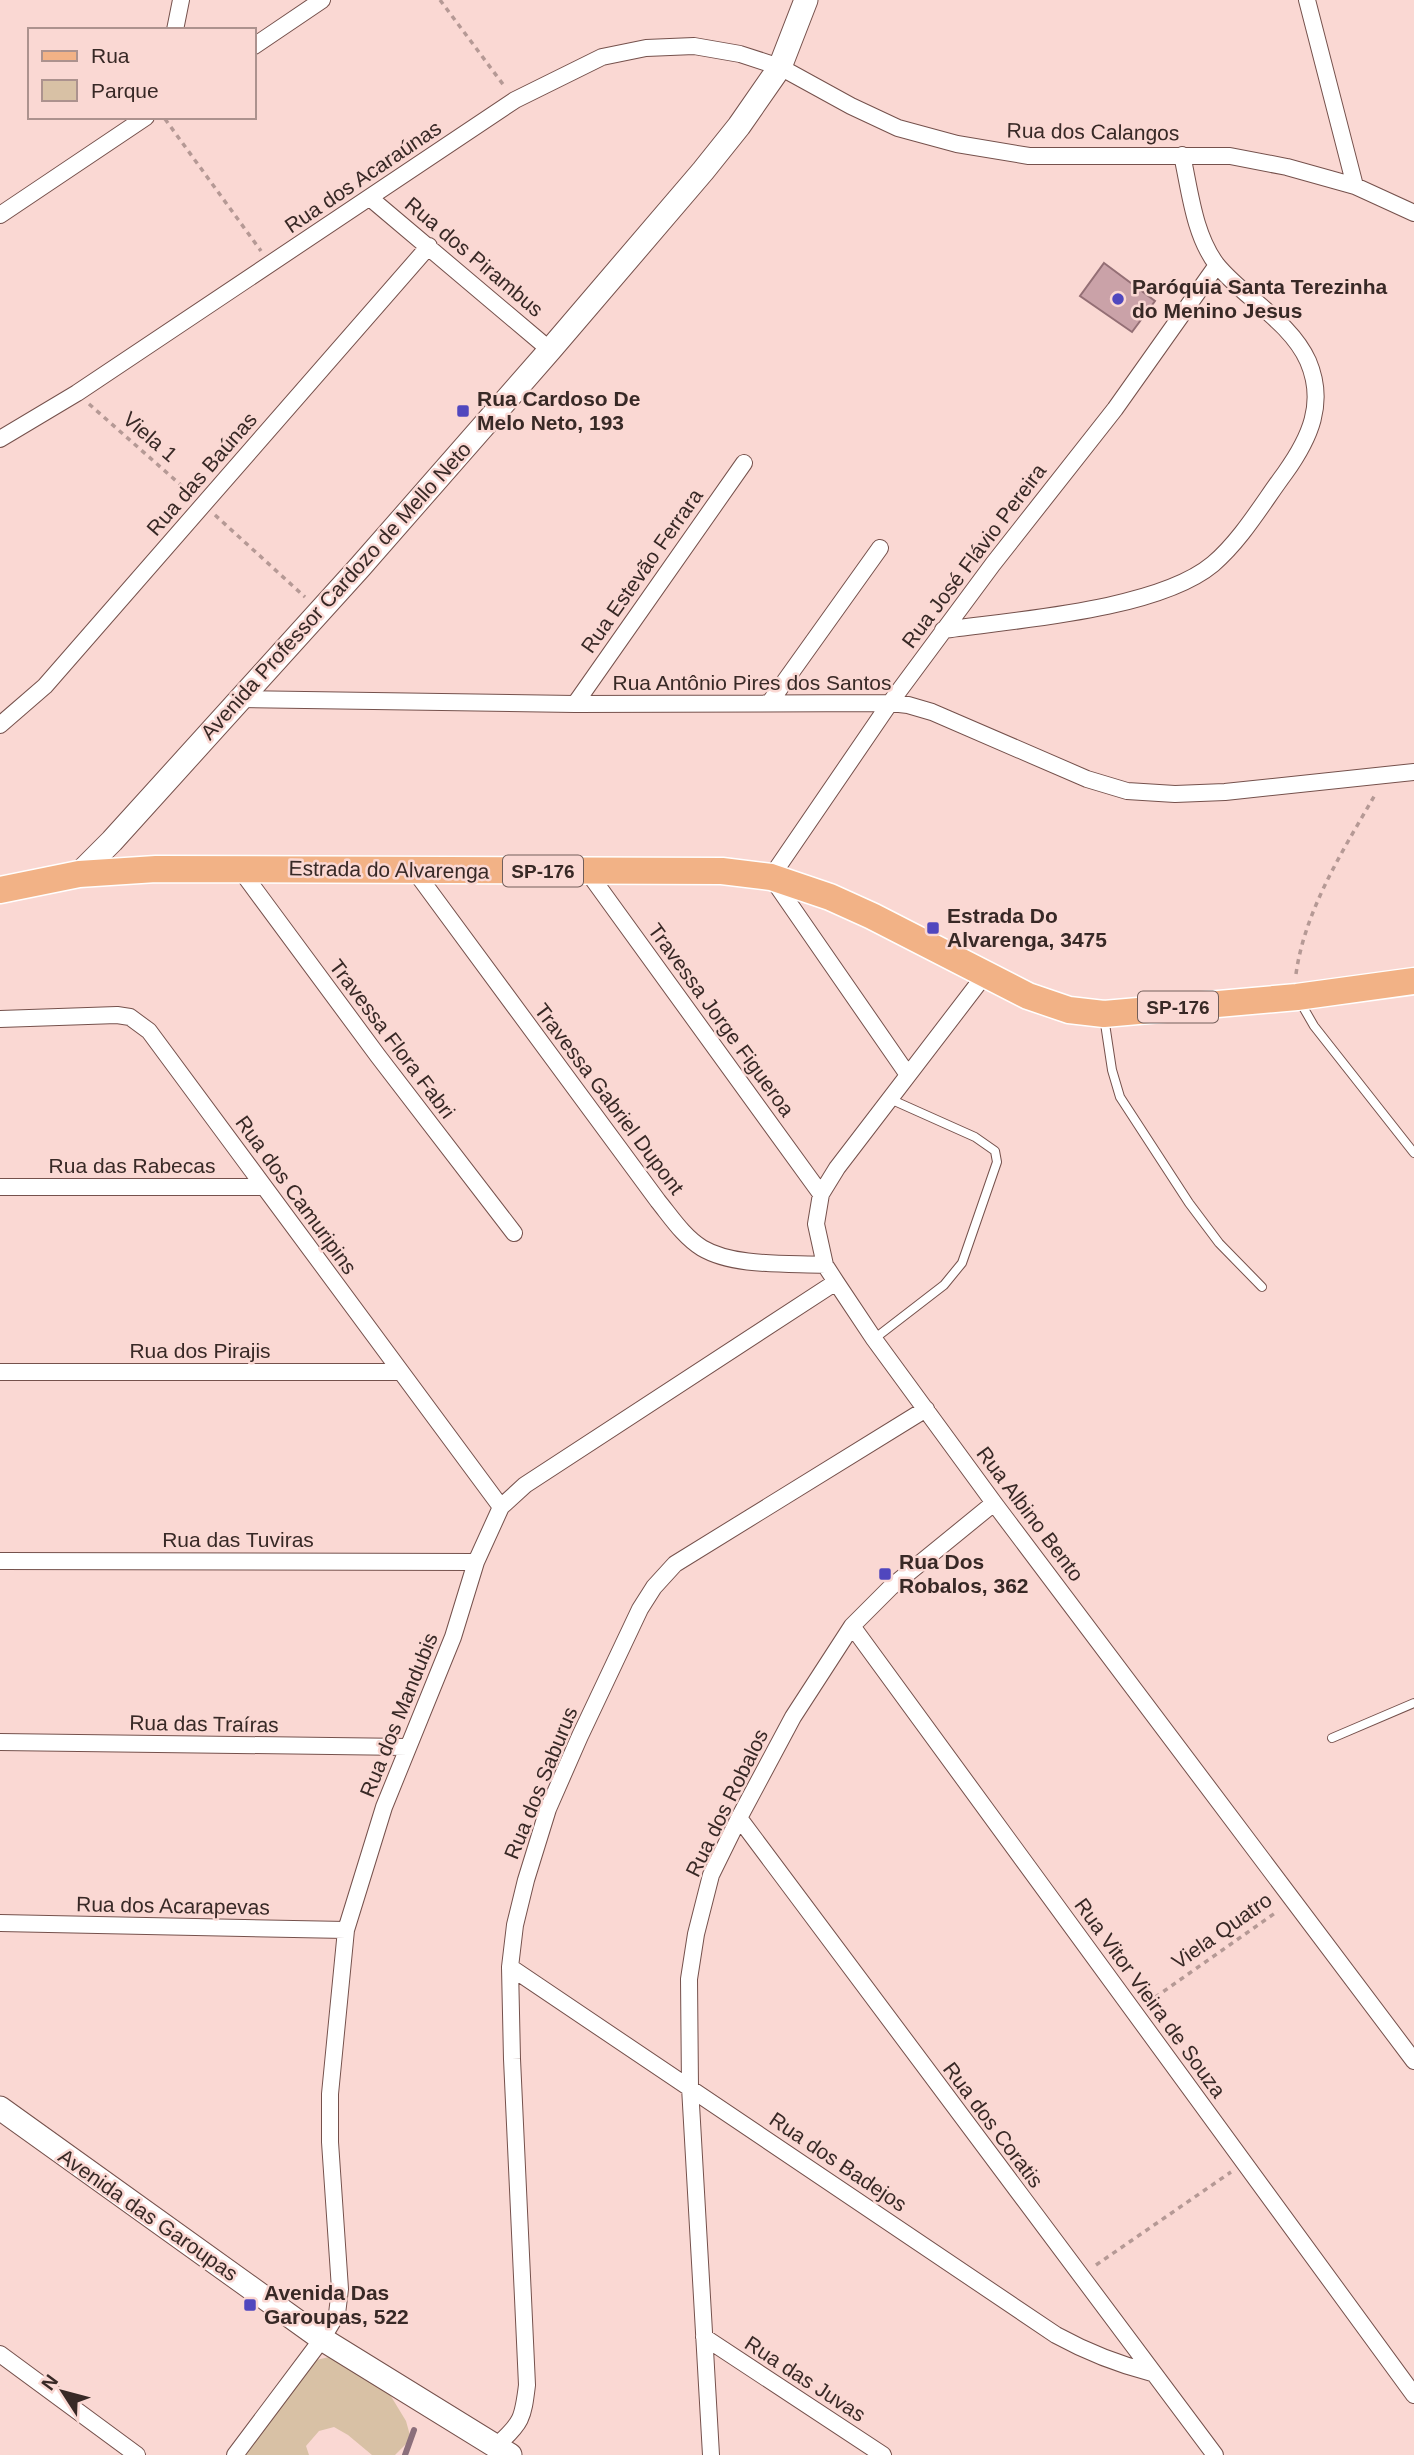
<svg xmlns="http://www.w3.org/2000/svg" width="1414" height="2455" viewBox="0 0 1414 2455" font-family="Arial,sans-serif">
<rect width="100%" height="100%" fill="#fad8d3"/>
<path fill="#d8c1a5" d="M 329,2357 L 348,2360 L 389,2393 L 406,2421 L 411,2439 L 395,2455 L 372,2455 L 348,2435 L 334,2427 L 319,2431 L 306,2446 L 309,2455 L 243,2455 L 312,2361 Z"/>
<g fill="none" stroke-linecap="round" stroke-linejoin="round">
<path stroke="#8b6f7b" stroke-width="6" d="M 405,2455 L 414,2430"/>
</g>
<path fill="#caa2a8" stroke="#946f75" stroke-width="2" d="M 1104,263 L 1155,301 L 1132,332 L 1080,296 Z"/>
<g fill="none" stroke-linecap="round" stroke-linejoin="round">
<g stroke="#75514c" stroke-width="10">
<path id="lane" d="M 1299,1000 L 1314,1026 L 1414,1153
M 1104,1017 L 1112,1070 L 1120,1097 L 1189,1203 L 1219,1243 L 1262,1287
M 874,1339 L 944,1285 L 962,1263 L 997,1162 L 995,1151 L 975,1137 L 890,1099
M 1332,1738 L 1414,1703"/>
</g>
<g stroke="#75514c" stroke-width="18">
<path id="street" d="M 1307,0 L 1355,186
M 175,30 L 181,0
M 254,46 L 322,0
M 370,198 L 550,350
M 0,215 L 146,117
M 0,439 L 77,393 L 515,100 L 602,57 L 646,48 L 694,46 L 740,54 L 780,67 L 851,106 L 898,128 L 957,144 L 1029,156 L 1230,156 L 1287,167 L 1355,186 L 1414,213
M 943,630 C 1015,620 1158,610 1213,564 C 1242,539 1262,504 1285,473 C 1310,438 1326,403 1308,361 C 1290,321 1244,298 1217,265 C 1194,235 1190,191 1182,155
M 240,699 L 575,704 L 890,703 L 908,705 L 932,712 L 1087,779 L 1127,791 L 1175,794 L 1225,792 L 1414,772
M 770,702 L 880,548
M 575,704 L 744,463
M 0,725 L 45,686 L 429,246
M 239,868 L 378,1056 L 514,1233
M 414,870 L 658,1201 C 671,1217 684,1237 702,1248 C 734,1267 788,1263 825,1265
M 587,871 L 821,1194
M 984,976 L 837,1168 L 821,1194 L 816,1224 L 825,1265 L 836,1282 L 874,1339 L 994,1503 L 1414,2061
M 0,1019 L 117,1015 L 130,1017 L 149,1031 L 501,1507
M 908,1075 L 771,877 L 890,703 L 993,564 L 1115,409 L 1217,265
M 0,1187 L 264,1187
M 0,1372 L 401,1372
M 0,1561 L 476,1562
M 852,1626 L 1414,2395
M 0,1742 L 408,1747
M 739,1818 L 1215,2455
M 0,1923 L 346,1930
M 510,1967 L 1056,2335 C 1087,2352 1117,2364 1152,2373
M 704,2337 L 883,2455
M 0,2354 L 137,2455
M 496,2446 C 522,2423 523,2418 527,2385 L 512,2059 L 510,1967 L 515,1925 L 526,1880 L 548,1809 L 580,1736 L 640,1609 L 654,1587 L 675,1564 L 926,1409
M 235,2455 L 322,2339 L 337,2314 L 340,2289 L 330,2142 L 330,2094 L 346,1930 L 384,1807 L 453,1637 L 476,1562 L 501,1507 L 525,1485 L 836,1282
M 711,2455 L 690,2087 L 689,1979 L 696,1934 L 711,1875 L 739,1818 L 793,1717 L 852,1626 L 891,1587 L 994,1503"/>
</g>
<g stroke="#75514c" stroke-width="25">
<path id="secondary" d="M 79,874 L 112,841 L 360,567 L 550,350 L 703,171 L 739,126 L 780,67 L 806,0
M 0,2108 L 322,2339 L 510,2455"/>
</g>
<g stroke="#fff" stroke-width="29">
<path id="primary" d="M 0,890 L 79,874 L 156,869 L 722,871 L 771,877 L 830,897 L 872,916 L 1028,996 L 1069,1010 L 1104,1014 L 1297,997 L 1414,981"/>
</g>
<path stroke="#b59995" stroke-width="3.5" stroke-dasharray="5 5" stroke-linecap="butt" d="M 440,0 L 505,87
M 165,119 L 261,251
M 89,404 L 191,494
M 215,515 L 305,597
M 1296,974 C 1305,909 1344,849 1376,793
M 1147,2003 L 1278,1911
M 1096,2265 L 1231,2172"/>
<use href="#lane" stroke="#fff" stroke-width="8"/>
<use href="#street" stroke="#fff" stroke-width="16"/>
<use href="#secondary" stroke="#fff" stroke-width="23"/>
<use href="#primary" stroke="#f2b286" stroke-width="26"/>
</g>
<g fill="#5047be" stroke="#fad8d3" stroke-width="2.5">
<circle cx="1118" cy="299" r="7"/>
<rect x="456" y="404" width="14" height="14" rx="3.5"/>
<rect x="926" y="921" width="14" height="14" rx="3.5"/>
<rect x="878" y="1567" width="14" height="14" rx="3.5"/>
<rect x="243" y="2298" width="14" height="14" rx="3.5"/>
</g>
<g text-anchor="middle" stroke-width="5" stroke-linejoin="round" paint-order="stroke">
<g fill="#fad8d3" stroke="#725e5a" stroke-width="2">
<rect x="503" y="855.5" width="80" height="31" rx="5"/>
<rect x="1138" y="991.5" width="80" height="31" rx="5"/>
</g>
<g font-size="19" font-weight="bold" fill="#382926">
<text x="543" y="878">SP-176</text>
<text x="1178" y="1014">SP-176</text>
</g>
<g font-size="21" fill="#382926" stroke="#fad8d3">
<text transform="translate(1093 132) rotate(1)" y="7">Rua dos Calangos</text>
<text transform="translate(363 177) rotate(-34)" y="7">Rua dos Acaraúnas</text>
<text transform="translate(474 257) rotate(40)" y="7">Rua dos Pirambus</text>
<text transform="translate(150 437) rotate(41)" y="7">Viela 1</text>
<text transform="translate(202 474) rotate(-49)" y="7">Rua das Baúnas</text>
<text transform="translate(974 556) rotate(-53)" y="7">Rua José Flávio Pereira</text>
<text transform="translate(642 571) rotate(-55)" y="7">Rua Estevão Ferrara</text>
<text transform="translate(336 591) rotate(-48)" y="7">Avenida Professor Cardozo de Mello Neto</text>
<text x="752" y="690">Rua Antônio Pires dos Santos</text>
<text transform="translate(389 870) rotate(1)" y="7">Estrada do Alvarenga</text>
<text transform="translate(721 1020) rotate(54)" y="7">Travessa Jorge Figueroa</text>
<text transform="translate(392 1039) rotate(53)" y="7">Travessa Flora Fabri</text>
<text transform="translate(609 1099) rotate(53)" y="7">Travessa Gabriel Dupont</text>
<text x="132" y="1173">Rua das Rabecas</text>
<text transform="translate(296 1195) rotate(54)" y="7">Rua dos Camuripins</text>
<text x="200" y="1358">Rua dos Pirajis</text>
<text transform="translate(1030 1514) rotate(53)" y="7">Rua Albino Bento</text>
<text x="238" y="1547">Rua das Tuviras</text>
<text transform="translate(399 1715) rotate(-68)" y="7">Rua dos Mandubis</text>
<text transform="translate(204 1724) rotate(1)" y="7">Rua das Traíras</text>
<text transform="translate(541 1783) rotate(-68)" y="7">Rua dos Saburus</text>
<text transform="translate(727 1803) rotate(-64)" y="7">Rua dos Robalos</text>
<text transform="translate(173 1906) rotate(1)" y="7">Rua dos Acarapevas</text>
<text transform="translate(1222 1931) rotate(-35)" y="7">Viela Quatro</text>
<text transform="translate(1150 1998) rotate(54)" y="7">Rua Vitor Vieira de Souza</text>
<text transform="translate(993 2125) rotate(53)" y="7">Rua dos Coratis</text>
<text transform="translate(838 2162) rotate(34)" y="7">Rua dos Badejos</text>
<text transform="translate(148 2215) rotate(35)" y="7">Avenida das Garoupas</text>
<text transform="translate(805 2379) rotate(33)" y="7">Rua das Juvas</text>
</g>
<g font-size="21" font-weight="bold" fill="#382926" stroke="#fad8d3" text-anchor="start">
<text x="1132" y="294">Paróquia Santa Terezinha<tspan x="1132" dy="24">do Menino Jesus</tspan></text>
<text x="477" y="406">Rua Cardoso De<tspan x="477" dy="24">Melo Neto, 193</tspan></text>
<text x="947" y="923">Estrada Do<tspan x="947" dy="24">Alvarenga, 3475</tspan></text>
<text x="899" y="1569">Rua Dos<tspan x="899" dy="24">Robalos, 362</tspan></text>
<text x="264" y="2300">Avenida Das<tspan x="264" dy="24">Garoupas, 522</tspan></text>
</g>
</g>
<rect x="28" y="28" width="228" height="91" fill="#fad8d3" stroke="#ac928e" stroke-width="2"/>
<rect x="42" y="51" width="35" height="10" fill="#f2b286" stroke="#ac928e" stroke-width="2"/>
<text x="91" y="63" font-size="21" fill="#382926">Rua</text>
<rect x="42" y="80" width="35" height="21" fill="#d8c1a5" stroke="#ac928e" stroke-width="2"/>
<text x="91" y="98" font-size="21" fill="#382926">Parque</text>
<g transform="translate(63 2392) rotate(306)" stroke="#fad8d3" stroke-width="5" paint-order="stroke">
<path d="M0-5L12 26L0 18L-12 26Z" fill="#382926"/>
<text y="-10" font-size="19" font-weight="bold" text-anchor="middle" fill="#382926">N</text>
</g>
</svg>
